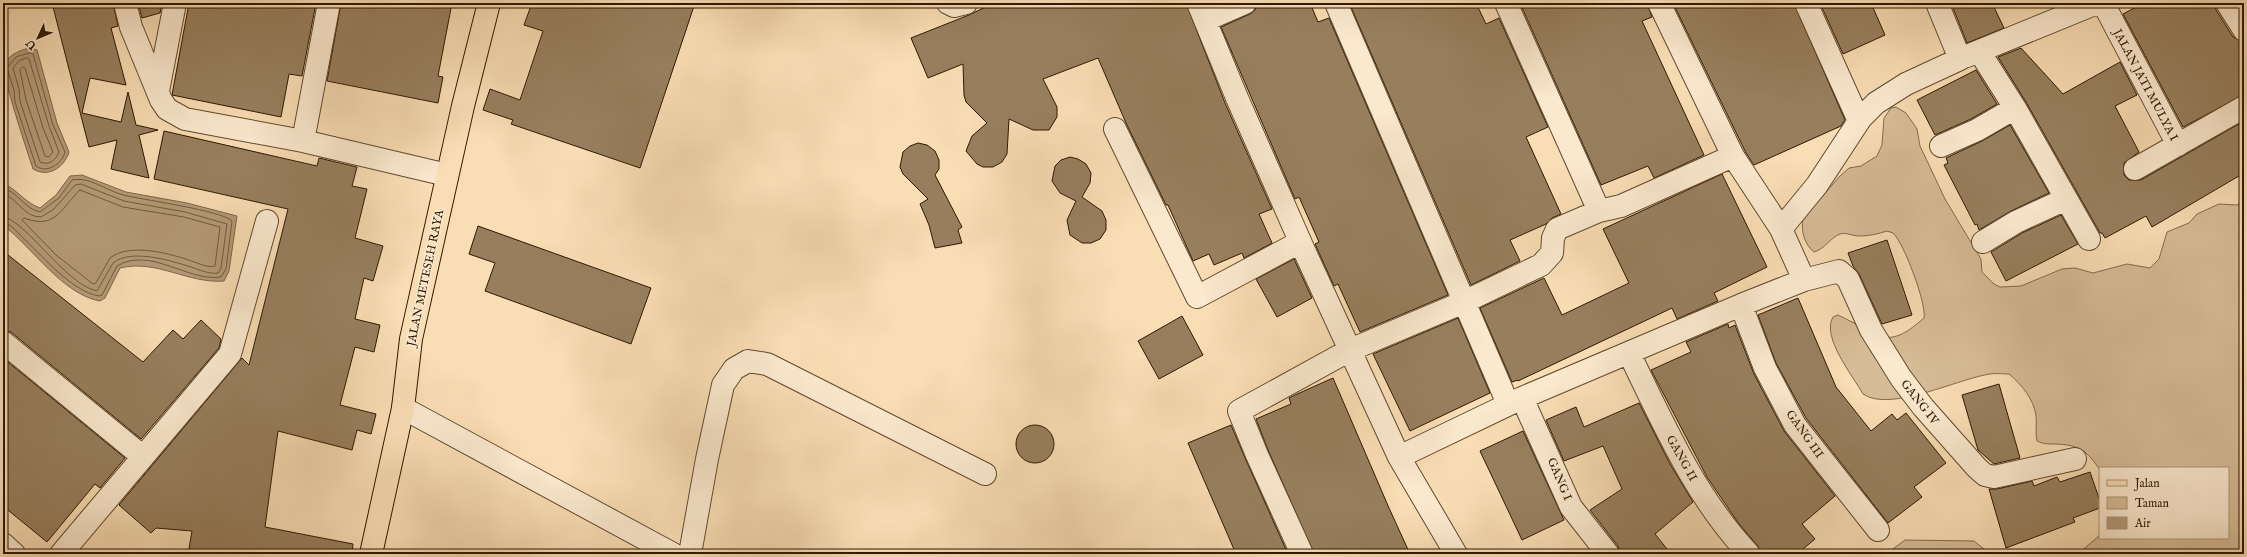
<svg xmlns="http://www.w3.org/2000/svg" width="2247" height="557" viewBox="0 0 2247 557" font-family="'IM FELL English',serif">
<rect width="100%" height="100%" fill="#f9ddb4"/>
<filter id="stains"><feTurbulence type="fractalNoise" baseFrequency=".005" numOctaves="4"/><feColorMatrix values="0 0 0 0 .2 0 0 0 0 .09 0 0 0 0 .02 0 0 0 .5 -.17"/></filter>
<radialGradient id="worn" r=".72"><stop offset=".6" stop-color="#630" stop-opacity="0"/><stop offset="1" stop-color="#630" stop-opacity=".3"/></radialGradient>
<path fill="#d6bc96" stroke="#826a4c" d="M 1896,107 L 1906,113 L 1917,129 L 1920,146 L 1945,199 L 1981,259 L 1982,272 L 1994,284 L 2000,287 L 2021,286 L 2062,269 L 2075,268 L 2093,273 L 2127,264 L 2150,268 L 2159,259 L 2167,232 L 2189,223 L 2197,214 L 2219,204 L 2238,205 L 2241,200 L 2244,205 L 2244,554 L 2078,554 L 2100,535 L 2100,538 L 2228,538 L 2228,468 L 2100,468 L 2100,470 C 2086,450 2080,445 2055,444 C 2048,444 2043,444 2037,441 C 2035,432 2037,424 2036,416 C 2034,399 2021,384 2009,374 C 2003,374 1996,373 1990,374 C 1960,378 1890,413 1863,394 C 1853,376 1821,337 1833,317 L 1838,315 L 1882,337 C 1899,340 1912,328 1924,318 C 1927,305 1904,243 1893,233 C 1891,232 1889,232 1887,231 C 1878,234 1869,236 1859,236 C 1852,236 1846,232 1840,234 C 1830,238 1825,249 1814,252 C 1804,244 1801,231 1803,219 L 1839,177 L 1849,168 L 1861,166 L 1877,156 L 1882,145 L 1884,118 L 1891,108 Z
M 1905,540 L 1974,541 L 1990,554 L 1886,554 Z"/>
<path fill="#b49a77" stroke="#7e6648" d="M 31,48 L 37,50 L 57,123 L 69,152 C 64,168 48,178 33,169 C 28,153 0,72 5,63 C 10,54 22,49 31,48 Z
M 82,175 L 126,192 L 187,203 L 237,216 L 229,271 L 224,281 C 188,284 157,259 120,268 L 105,298 L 100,301 C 62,294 33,248 3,225 L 3,187 L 5,184 C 18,191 26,203 40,208 L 56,195 L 70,176 Z"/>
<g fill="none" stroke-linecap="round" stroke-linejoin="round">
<path stroke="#705a3c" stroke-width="1" d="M 30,53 L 33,54 L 53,125 L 65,152 C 62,164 47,174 36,166 L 15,102 L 14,90 L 7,68 L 16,57 Z
M 27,58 L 29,59 L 49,126 L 59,152 C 56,160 49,166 40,162 L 20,101 L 19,89 L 13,68 L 19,61 Z
M 23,67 L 25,68 L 43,128 L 53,152 L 49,157 L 45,156 L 26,100 L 20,70 Z
M 3,189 C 17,190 24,209 40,212 L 59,198 L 72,180 C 91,176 109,193 128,196 C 145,200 223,211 232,221 L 226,269 L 221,277 C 188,282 150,246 117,266 L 102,295 L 99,296 C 71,291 43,256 22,237 C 17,232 10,223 3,222
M 80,190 L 123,207 L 184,217 L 220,227 L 215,266 C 208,268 201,264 194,262 C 173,254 130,242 110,258 L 96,283 L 93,284 L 56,255 L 22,220 L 24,218 C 46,226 55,220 69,202 C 73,198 76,193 80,190 Z
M 3,194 C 18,198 23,217 41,217 L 54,209 L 75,185 L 81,184 L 124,201 L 185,212 L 227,224 L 221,268 L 218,273 C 208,274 200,270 191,267 C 172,261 131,248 113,263 L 97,291 C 66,285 25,219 3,217"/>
</g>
<path fill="#977f5e" stroke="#2d1901" d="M 52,3 L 113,3 L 118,26 L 111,28 L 126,85 L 90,78 L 82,113 L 121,122 L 128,92 L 136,125 L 158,130 L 139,135 L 149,178 L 111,169 L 117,140 L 89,147 Z
M 138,3 L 162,3 L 160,13 L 142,18 Z
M 189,3 L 316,3 L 302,76 L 289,74 L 281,117 L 172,95 Z
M 341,3 L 380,3 L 401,7 L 402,3 L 452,3 L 438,76 L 443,77 L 438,103 L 327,81 Z
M 532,3 L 695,3 L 640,168 L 511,124 L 513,120 L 483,110 L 490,89 L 520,100 L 543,31 L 524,25 Z
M 994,3 L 1186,3 L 1225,103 L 1272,209 L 1259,214 L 1272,243 L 1244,258 L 1242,253 L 1214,265 L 1209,254 L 1193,261 L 1168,205 L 1166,205 L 1126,123 L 1098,58 L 1043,79 L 1057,107 L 1057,117 L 1049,130 L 1033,130 L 1009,119 L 1007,154 L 1002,162 L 993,167 L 983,167 L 977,164 L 966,151 L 972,136 L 987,123 L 966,102 L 964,95 L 963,64 L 928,78 L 911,38 L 969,15 Z
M 1257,3 L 1310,3 L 1318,22 L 1329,18 L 1448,295 L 1360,332 L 1338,284 L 1334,286 L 1315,244 L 1319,242 L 1299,197 L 1295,199 L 1221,27 L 1250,14 L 1255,10 Z
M 1361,3 L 1476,3 L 1486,24 L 1499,18 L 1548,127 L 1526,137 L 1561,214 L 1552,218 L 1546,224 L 1510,240 L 1520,261 L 1471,285 L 1351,7 Z
M 1520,3 L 1647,3 L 1652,17 L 1642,21 L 1704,155 L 1654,178 L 1648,166 L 1601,185 Z
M 1673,3 L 1794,3 L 1845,120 L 1841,126 L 1754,165 L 1746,153 Z
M 1820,3 L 1871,3 L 1885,35 L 1843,54 Z
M 1951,3 L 1992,3 L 2004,28 L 1967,43 Z
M 2144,3 L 2215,3 L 2216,10 L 2233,37 L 2244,42 L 2244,95 L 2183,127 L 2123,14 Z
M 2021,48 L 2063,94 L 2120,62 L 2137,95 L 2115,106 L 2139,152 L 2124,163 L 2124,175 L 2129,180 L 2141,180 L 2244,121 L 2244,173 L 2152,227 L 2146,216 L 2105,238 L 2102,233 L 2100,233 L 2026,102 L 1998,57 Z
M 1976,70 L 1997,104 L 1971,119 L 1935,135 L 1917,100 Z
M 2010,125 L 2049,193 L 2011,211 L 1979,230 L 1977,224 L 1975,225 L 1944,165 L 1948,163 L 1946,158 L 1982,141 Z
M 164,131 L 317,166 L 319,158 L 357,167 L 352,186 L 367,189 L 355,238 L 383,246 L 373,281 L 364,278 L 355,319 L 380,325 L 374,352 L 355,347 L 340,405 L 376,414 L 371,434 L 357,430 L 352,450 L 278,431 L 265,527 L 353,544 L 352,554 L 188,554 L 192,531 L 156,528 L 151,533 L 119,505 L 242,358 L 249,365 L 288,209 L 154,179 Z
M 918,143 L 927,145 L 935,151 L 939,160 L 939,169 L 935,175 L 962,227 L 958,230 L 962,243 L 935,248 L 929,225 L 920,204 L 928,199 L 903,174 L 900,167 L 903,152 L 910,146 Z
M 1070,157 L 1078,159 L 1086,164 L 1091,173 L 1090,183 L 1082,197 L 1102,211 L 1106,220 L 1106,230 L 1100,239 L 1091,243 L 1082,243 L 1070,235 L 1067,220 L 1076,201 L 1060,193 L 1052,181 L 1055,166 L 1061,160 Z
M 1722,174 L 1767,267 L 1714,293 L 1718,301 L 1677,319 L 1672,308 L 1518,381 L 1518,380 L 1512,382 L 1480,308 L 1544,278 L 1562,315 L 1629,283 L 1603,229 Z
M 2061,215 L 2078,244 L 2006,281 L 1991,252 L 2022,233 Z
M 478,226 L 651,288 L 631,344 L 485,291 L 495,263 L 469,254 Z
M 1887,240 L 1912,315 L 1882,324 L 1859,274 L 1853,266 L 1848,253 Z
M 3,251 L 143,362 L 173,330 L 183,339 L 201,320 L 221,339 L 219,348 L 141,439 L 11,332 L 3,330 Z
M 1294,259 L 1312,298 L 1277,317 L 1256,279 Z
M 1798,298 L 1836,387 L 1871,431 L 1892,414 L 1897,420 L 1906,413 L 1946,463 L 1914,487 L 1922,497 L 1888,523 L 1806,418 L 1776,363 L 1758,315 Z
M 1182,316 L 1203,355 L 1159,379 L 1138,341 Z
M 1458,318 L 1490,393 L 1410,431 L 1373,354 Z
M 1728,324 L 1729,328 L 1735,325 L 1754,374 L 1784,431 L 1835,496 L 1802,524 L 1815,539 L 1797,554 L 1761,554 L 1758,546 L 1739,524 L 1707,477 L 1651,370 L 1691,352 L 1686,342 Z
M 3,358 L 125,458 L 100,488 L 95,484 L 47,542 L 3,506 Z
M 1333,378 L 1389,508 L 1410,554 L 1314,554 L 1268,450 L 1256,419 L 1291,404 L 1289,398 L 1295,395 Z
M 1999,384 L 2020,458 L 1994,464 L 1978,450 L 1962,395 Z
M 1639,403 L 1670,464 L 1693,502 L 1655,534 L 1671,554 L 1620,554 L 1618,546 L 1590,510 L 1622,489 L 1603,446 L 1564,461 L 1546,420 L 1576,407 L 1584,427 Z
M1016 444a19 19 0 1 1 38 0a19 19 0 1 1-38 0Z
M 1231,425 L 1246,460 L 1288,554 L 1236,554 L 1188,443 Z
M 1523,431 L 1564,520 L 1522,540 L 1480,451 Z
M 2090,472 L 2100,501 L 2100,508 L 2073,518 L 2075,522 L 2006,548 L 1989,489 L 1997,489 L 2032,481 L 2034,486 L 2057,477 L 2060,482 Z"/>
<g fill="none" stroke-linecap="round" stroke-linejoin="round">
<g stroke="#604a2e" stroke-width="24">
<path id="minor" d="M 125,3 L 131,27 L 161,100 L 167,109 L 185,119 L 303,141 L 329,3
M 948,3 L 954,6 L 966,3
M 1198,3 L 1237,98 L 1303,248 L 1399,457 L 1456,554
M 1336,3 L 1508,404
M 1506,3 L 1599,211 L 1621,206 L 1733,156 L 1659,3
M 1806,3 L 1859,121
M 2103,3 L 2178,145
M 2227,3 L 2244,30
M 1206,20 L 1245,3
M 1979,51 L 2015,108 L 2089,239
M 1967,56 L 2097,3
M 158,91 L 175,3
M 1115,129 L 1197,297 L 1300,242
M 303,141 L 447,175
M 1941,146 L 1977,130 L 2015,108
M 1733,156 L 1781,229
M 2135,169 L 2244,107
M 1983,242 L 2016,222 L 2066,199
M 1804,280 L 1781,229 L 1817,185 L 1861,118 L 1876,103 L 1906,84 L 1960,59 L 1937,3
M 1741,305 L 1765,368 L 1795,425 L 1878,530
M 3,342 L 142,456
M 1629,353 C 1663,423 1695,497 1749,554
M 1522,398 L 1571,507 L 1608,554
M 403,408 L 673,554
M 1399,457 L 1522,398 L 1741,305 L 1804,280 L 1839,271 L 1848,279 L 1871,330 L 1901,378 L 1923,407 L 1977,468 L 1985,475 L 1994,477 L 2075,459
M 3,544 L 14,554
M 61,554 L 230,354 L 267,221
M 690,554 L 707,459 L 723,385 L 734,369 L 748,361 L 767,364 L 985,474
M 1302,554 L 1257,455 L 1239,411 L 1350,350 L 1464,302 L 1541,265 L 1552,253 L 1553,238 L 1557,229 L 1599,211"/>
</g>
<g stroke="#2d1901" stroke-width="24">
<path id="major" d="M 371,554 L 403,408 L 411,339 L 463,106 L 489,3"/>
</g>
<use href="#minor" stroke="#fbe9ce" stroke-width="22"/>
<use href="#major" stroke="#f9ddb4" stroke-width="22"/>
</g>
<g text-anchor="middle" stroke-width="3" stroke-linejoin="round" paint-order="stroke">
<g font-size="12" fill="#2d1901" stroke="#fbe9ce">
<text transform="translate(2146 85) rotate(62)" y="4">JALAN JATI MULYA I</text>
<text transform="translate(425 278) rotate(-78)" y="4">JALAN METESEH RAYA</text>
<text transform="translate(1920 402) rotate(52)" y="4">GANG IV</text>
<text transform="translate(1805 434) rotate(55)" y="4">GANG III</text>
<text transform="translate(1682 458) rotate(61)" y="4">GANG II</text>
<text transform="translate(1560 479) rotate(67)" y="4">GANG I</text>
</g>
</g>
<rect width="2247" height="557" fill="none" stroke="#f9ddb4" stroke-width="16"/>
<rect x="4" y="4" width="2239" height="549" fill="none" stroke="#2d1901" stroke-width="2"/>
<rect x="8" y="8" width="2231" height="541" fill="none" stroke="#2d1901"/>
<rect x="2099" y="467" width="130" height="72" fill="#fbe9ce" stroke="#a9967c"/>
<rect x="2107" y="480" width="20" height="6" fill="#f9ddb4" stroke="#a9967c"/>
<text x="2135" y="487" font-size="12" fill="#2d1901">Jalan</text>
<rect x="2107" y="497" width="20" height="12" fill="#d6bc96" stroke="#a9967c"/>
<text x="2135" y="507" font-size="12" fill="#2d1901">Taman</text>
<rect x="2107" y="517" width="20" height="12" fill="#b49a77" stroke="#a9967c"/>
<text x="2135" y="527" font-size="12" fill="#2d1901">Air</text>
<g transform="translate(38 38) rotate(226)" stroke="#fbe9ce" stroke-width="3" paint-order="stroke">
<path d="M0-3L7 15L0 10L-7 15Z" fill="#2d1901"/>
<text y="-6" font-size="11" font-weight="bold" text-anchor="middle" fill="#2d1901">U</text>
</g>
<rect width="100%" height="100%" filter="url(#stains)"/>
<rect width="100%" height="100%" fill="url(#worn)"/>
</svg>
